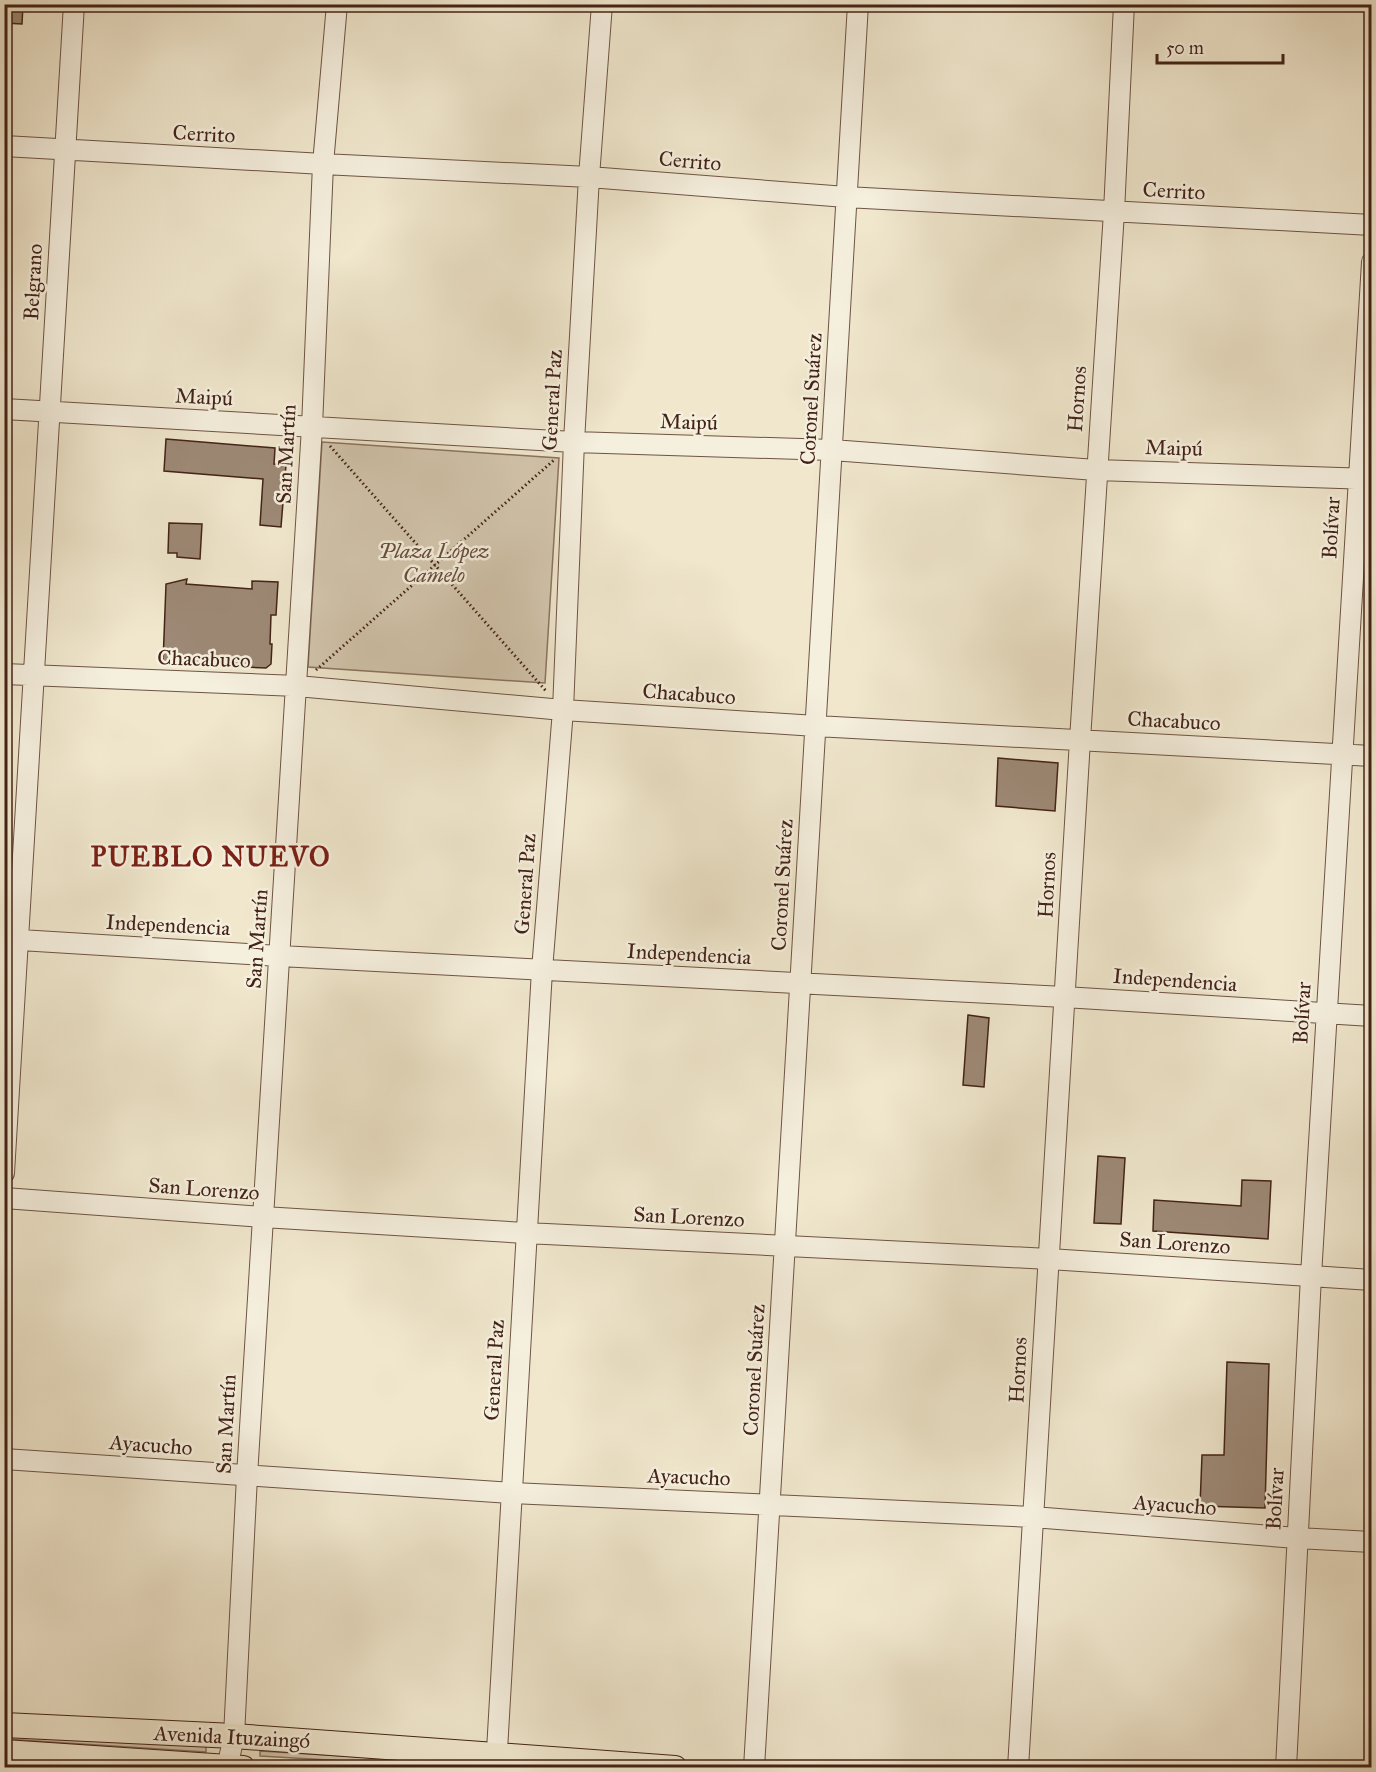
<svg xmlns="http://www.w3.org/2000/svg" width="1376" height="1772" viewBox="0 0 1376 1772" font-family="'IM FELL Great Primer',serif">
<rect width="100%" height="100%" fill="#f0e7cd"/>
<filter id="stains"><feTurbulence type="fractalNoise" baseFrequency=".00333" numOctaves="4"/><feColorMatrix values="0 0 0 0 .2 0 0 0 0 .09 0 0 0 0 .02 0 0 0 .5 -.17"/></filter>
<radialGradient id="worn" r=".72"><stop offset=".6" stop-color="#630" stop-opacity="0"/><stop offset="1" stop-color="#630" stop-opacity=".3"/></radialGradient>
<path fill="#d3c6ae" stroke="#8b7462" stroke-width="1.5" d="M 322,442 L 559,458 L 545,683 L 308,667 Z
M 4,1734 L 206,1746 L 206,1752 L 5,1739 Z
M 260,1751 L 475,1764 L 475,1767 L 449,1767 L 260,1756 Z"/>
<path fill="#9d8976" stroke="#432317" stroke-width="1.5" d="M 5,4 L 23,4 L 22,24 L 4,23 Z
M 166,439 L 275,448 L 274,464 L 286,465 L 281,527 L 260,525 L 263,479 L 164,471 Z
M 169,523 L 202,524 L 200,559 L 177,557 L 177,553 L 168,553 Z
M 187,579 L 186,584 L 252,589 L 252,581 L 278,582 L 276,615 L 271,615 L 270,644 L 272,644 L 271,664 L 266,668 L 163,663 L 166,584 Z
M 998,758 L 1058,763 L 1055,811 L 996,806 Z
M 968,1015 L 989,1018 L 984,1087 L 963,1085 Z
M 1098,1156 L 1125,1158 L 1121,1224 L 1094,1223 Z
M 1242,1180 L 1271,1181 L 1268,1239 L 1153,1231 L 1154,1200 L 1241,1206 Z
M 1227,1362 L 1269,1364 L 1265,1508 L 1200,1506 L 1202,1455 L 1224,1455 Z"/>
<g fill="none" stroke-linecap="round" stroke-linejoin="round">
<g stroke="#6e5444" stroke-width="22">
<path id="minor" d="M 4,146 L 323,164 L 589,177 L 846,197 L 1372,225
M 4,409 L 574,442 L 832,450 L 1096,470 L 1371,479
M 4,674 L 297,686 L 563,710 L 816,726 L 1372,756
M 4,939 L 280,956 L 1064,997 L 1372,1016
M 4,1173 L 74,4
M 4,1198 L 263,1217 L 526,1233 L 1049,1259 L 1372,1280
M 4,1459 L 512,1493 L 1033,1517 L 1297,1538 L 1372,1542
M 227,1768 L 234,1736 L 247,1476 L 312,427 L 323,164 L 337,4
M 496,1768 L 542,970 L 563,710 L 574,442 L 589,177 L 602,4
M 754,1768 L 858,4
M 1018,1768 L 1080,740 L 1114,212 L 1124,4
M 1286,1768 L 1311,1276 L 1372,262"/>
</g>
<g stroke="#432317" stroke-width="26">
<path id="major" d="M 4,1725 L 234,1736 L 675,1768
M 4,1752 L 243,1768"/>
</g>
<path stroke="#432317" stroke-width="3" stroke-dasharray="1.5 3" stroke-linecap="butt" d="M 330,446 L 546,691
M 316,670 L 554,460"/>
<use href="#minor" stroke="#f5efde" stroke-width="20"/>
<use href="#major" stroke="#f0e7cd" stroke-width="24"/>
</g>
<g text-anchor="middle" stroke-width="5" stroke-linejoin="round" paint-order="stroke">
<g font-size="21" fill="#432317" stroke="#f5efde">
<text transform="translate(204 134) rotate(3)" y="7">Cerrito</text>
<text transform="translate(690 161) rotate(5)" y="7">Cerrito</text>
<text transform="translate(1174 191) rotate(3)" y="7">Cerrito</text>
<text transform="translate(33 282) rotate(-87)" y="7">Belgrano</text>
<text transform="translate(204 397) rotate(3)" y="7">Maipú</text>
<text transform="translate(811 399) rotate(-87)" y="7">Coronel Suárez</text>
<text transform="translate(1077 399) rotate(-86)" y="7">Hornos</text>
<text transform="translate(552 400) rotate(-87)" y="7">General Paz</text>
<text transform="translate(689 422) rotate(2)" y="7">Maipú</text>
<text transform="translate(1174 448) rotate(2)" y="7">Maipú</text>
<text transform="translate(286 454) rotate(-87)" y="7">San Martín</text>
<text transform="translate(1331 528) rotate(-87)" y="7">Bolívar</text>
<text transform="translate(204 659) rotate(2)" y="7">Chacabuco</text>
<text transform="translate(689 694) rotate(4)" y="7">Chacabuco</text>
<text transform="translate(1174 721) rotate(3)" y="7">Chacabuco</text>
<text transform="translate(525 884) rotate(-86)" y="7">General Paz</text>
<text transform="translate(782 885) rotate(-87)" y="7">Coronel Suárez</text>
<text transform="translate(1047 885) rotate(-87)" y="7">Hornos</text>
<text transform="translate(168 925) rotate(3)" y="7">Independencia</text>
<text transform="translate(257 939) rotate(-86)" y="7">San Martín</text>
<text transform="translate(689 954) rotate(3)" y="7">Independencia</text>
<text transform="translate(1175 980) rotate(4)" y="7">Independencia</text>
<text transform="translate(1302 1013) rotate(-87)" y="7">Bolívar</text>
<text transform="translate(204 1189) rotate(4)" y="7">San Lorenzo</text>
<text transform="translate(689 1217) rotate(3)" y="7">San Lorenzo</text>
<text transform="translate(1175 1243) rotate(4)" y="7">San Lorenzo</text>
<text transform="translate(494 1370) rotate(-87)" y="7">General Paz</text>
<text transform="translate(754 1370) rotate(-87)" y="7">Coronel Suárez</text>
<text transform="translate(1018 1370) rotate(-87)" y="7">Hornos</text>
<text transform="translate(226 1424) rotate(-87)" y="7">San Martín</text>
<text transform="translate(151 1445) rotate(4)" y="7">Ayacucho</text>
<text transform="translate(689 1477) rotate(2)" y="7">Ayacucho</text>
<text transform="translate(1275 1499) rotate(-87)" y="7">Bolívar</text>
<text transform="translate(1175 1505) rotate(4)" y="7">Ayacucho</text>
<text transform="translate(232 1737) rotate(3)" y="7">Avenida Ituzaingó</text>
</g>
<g font-size="21" font-style="italic" fill="#674c3d" stroke="#f5efde">
<text x="434" y="558">Plaza López<tspan x="434" dy="24">Camelo</tspan></text>
</g>
<g font-size="27" font-weight="bold" letter-spacing="1.5" fill="#7a1f14" stroke="#f5efde">
<text x="211" y="866">PUEBLO NUEVO</text>
</g>
</g>
<rect width="1376" height="1772" fill="none" stroke="#f0e7cd" stroke-width="24"/>
<rect x="6" y="6" width="1364" height="1760" fill="none" stroke="#432317" stroke-width="3"/>
<rect x="12" y="12" width="1352" height="1748" fill="none" stroke="#432317" stroke-width="1.5"/>
<path d="M1157 54v9h126v-9" fill="none" stroke="#432317" stroke-width="3"/>
<text x="1166" y="54" font-size="18" fill="#432317" stroke="#f5efde" stroke-width="4.5" paint-order="stroke">50 m</text>
<rect width="100%" height="100%" filter="url(#stains)"/>
<rect width="100%" height="100%" fill="url(#worn)"/>
</svg>
